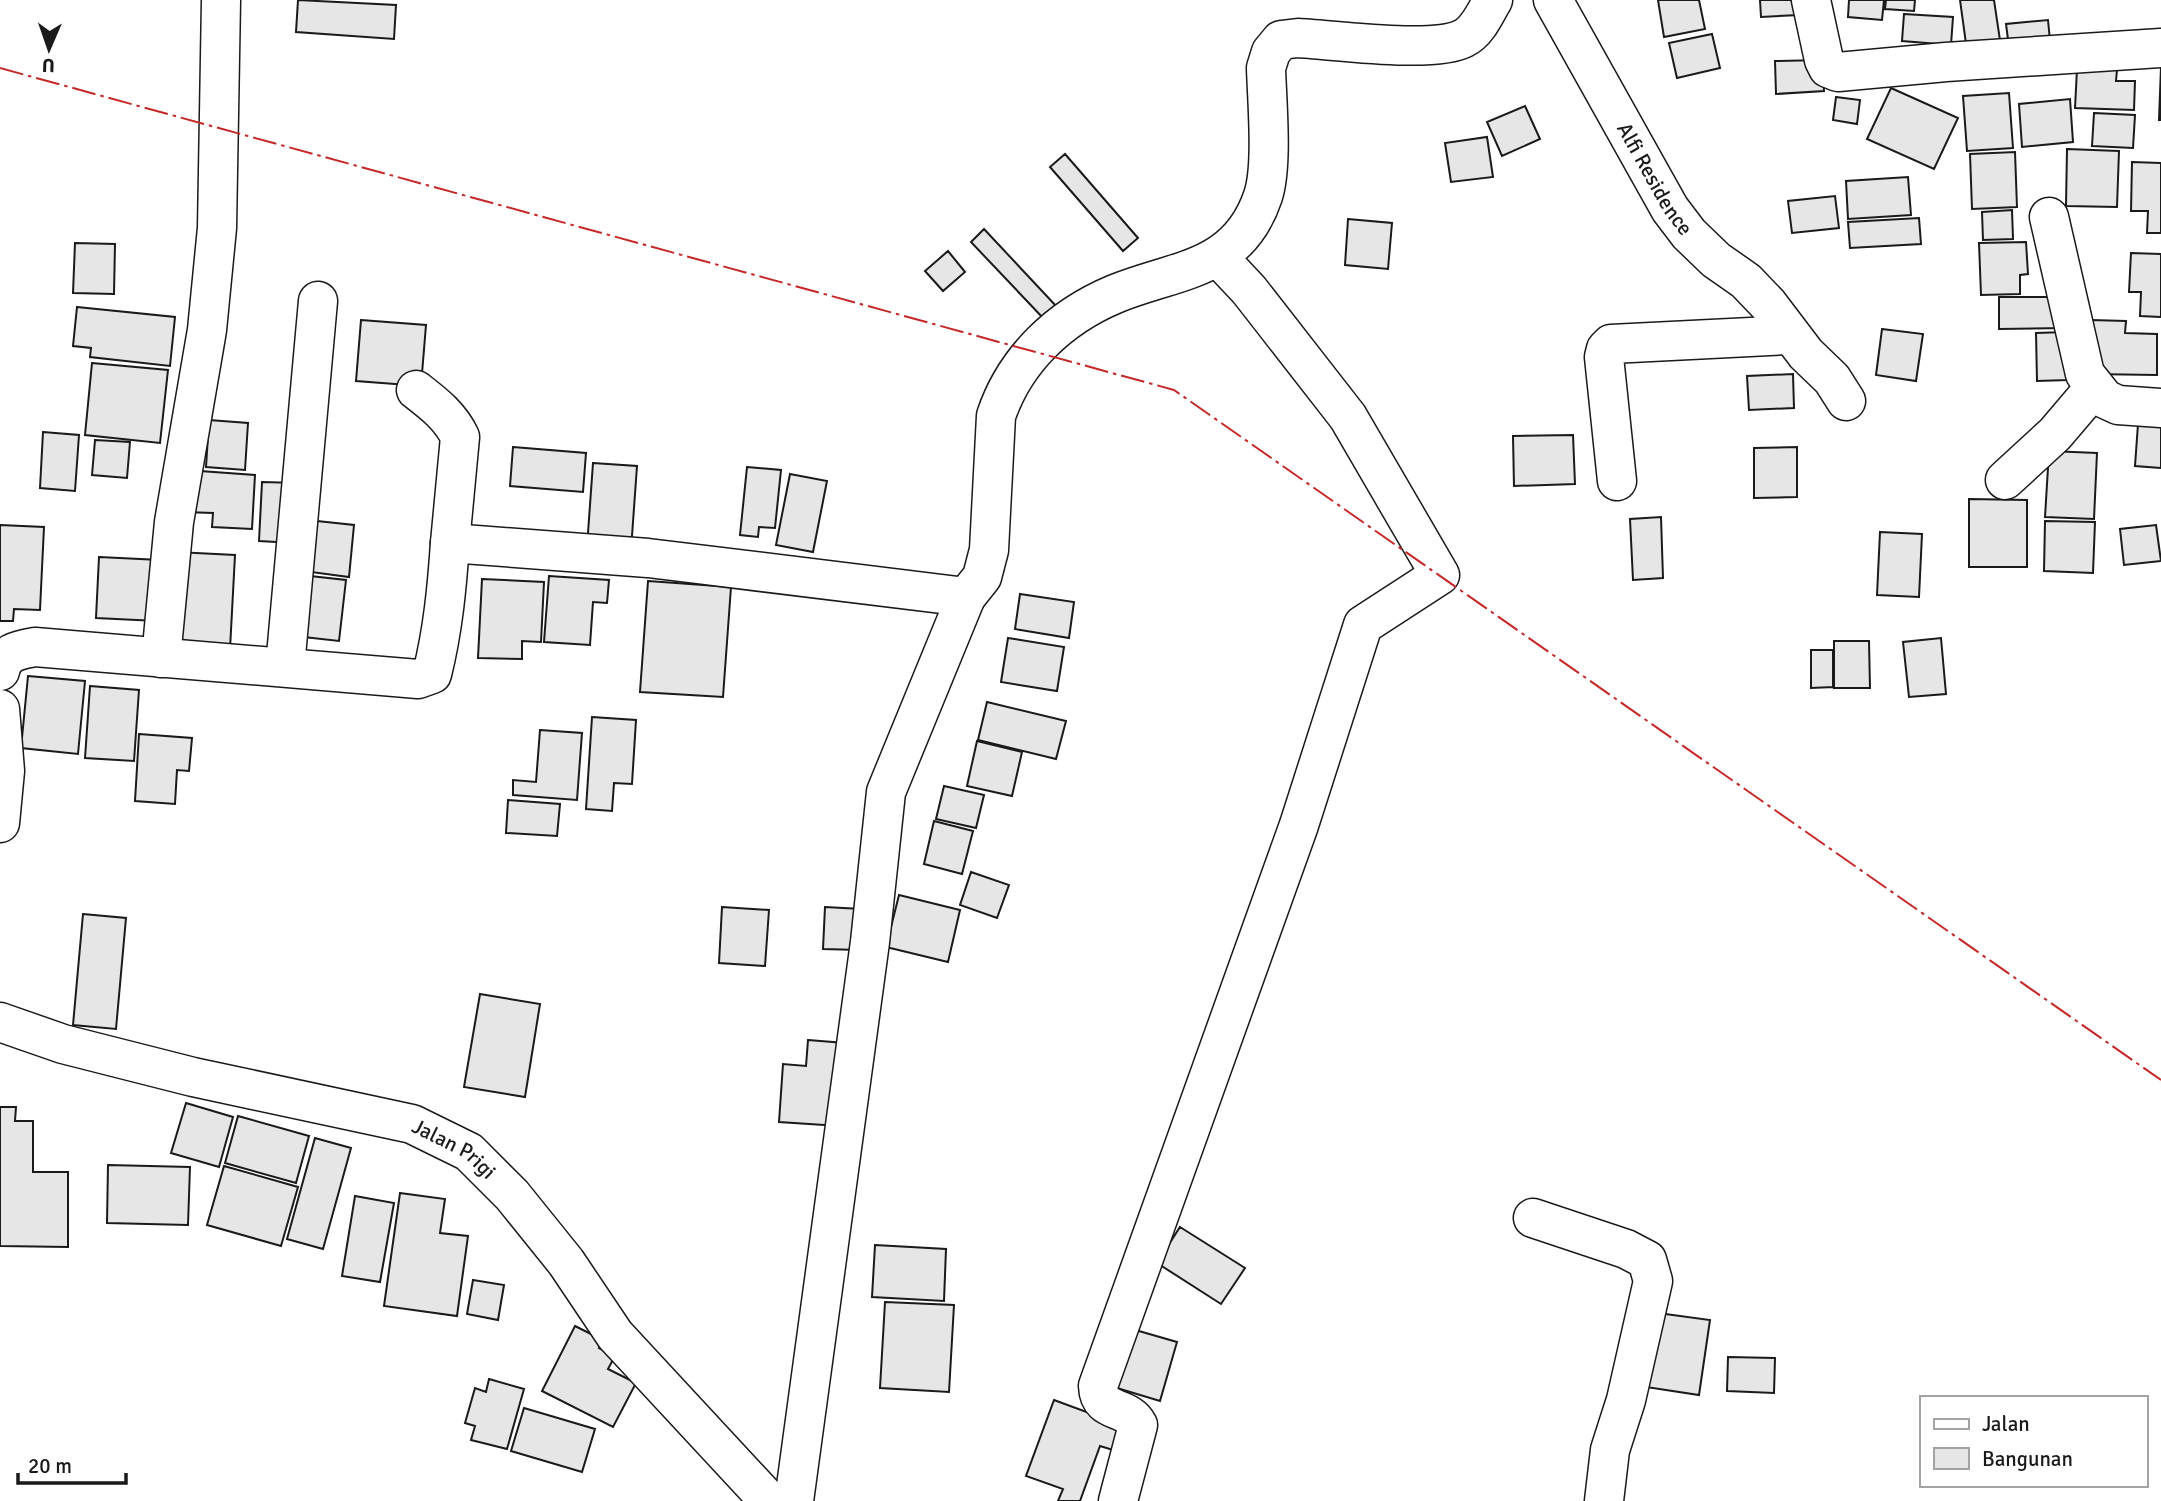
<svg xmlns="http://www.w3.org/2000/svg" width="2161" height="1501" viewBox="0 0 2161 1501" font-family="Signika,sans-serif">
<rect width="100%" height="100%" fill="#fff"/>
<path fill="#e6e6e6" stroke="#1a1a1a" stroke-width="2" d="M 298,0 L 396,5 L 394,39 L 296,32 Z
M 1658,0 L 1699,0 L 1705,29 L 1664,37 Z
M 1760,0 L 1798,0 L 1799,15 L 1761,17 Z
M 1849,0 L 1884,0 L 1882,20 L 1848,17 Z
M 1886,0 L 1915,0 L 1914,11 L 1885,9 Z
M 1960,0 L 1994,0 L 2001,47 L 1967,51 Z
M 1904,14 L 1953,17 L 1951,45 L 1902,41 Z
M 2048,20 L 2051,51 L 2010,55 L 2006,24 Z
M 1712,34 L 1720,68 L 1677,78 L 1669,43 Z
M 1822,60 L 1824,91 L 1776,94 L 1775,61 Z
M 2161,67 L 2161,120 L 2159,120 Z
M 2077,69 L 2117,70 L 2116,81 L 2135,81 L 2134,110 L 2075,108 Z
M 1891,88 L 1958,118 L 1934,169 L 1867,139 Z
M 2009,93 L 2013,148 L 1967,151 L 1963,96 Z
M 1836,97 L 1860,100 L 1857,124 L 1833,120 Z
M 2070,99 L 2073,142 L 2022,147 L 2019,104 Z
M 1525,106 L 1540,139 L 1502,156 L 1487,122 Z
M 2094,113 L 2135,115 L 2133,148 L 2092,146 Z
M 1487,137 L 1493,177 L 1451,182 L 1445,143 Z
M 2067,149 L 2119,151 L 2117,207 L 2066,206 Z
M 2015,152 L 2017,207 L 1972,209 L 1970,154 Z
M 1065,154 L 1138,238 L 1123,251 L 1050,167 Z
M 2132,162 L 2161,163 L 2161,233 L 2147,233 L 2148,211 L 2131,211 Z
M 1908,177 L 1911,215 L 1848,219 L 1846,181 Z
M 1835,196 L 1839,228 L 1792,233 L 1788,201 Z
M 2012,210 L 2013,239 L 1983,240 L 1982,212 Z
M 1919,218 L 1921,244 L 1850,248 L 1848,222 Z
M 1348,219 L 1392,223 L 1388,269 L 1345,265 Z
M 984,229 L 1057,307 L 1044,319 L 971,242 Z
M 2026,242 L 2028,274 L 2020,275 L 2020,294 L 1981,295 L 1979,243 Z
M 75,243 L 115,244 L 114,294 L 73,293 Z
M 948,251 L 965,272 L 943,291 L 925,271 Z
M 2131,253 L 2161,254 L 2161,317 L 2140,316 L 2141,292 L 2129,292 Z
M 1999,297 L 2058,297 L 2065,328 L 1999,329 Z
M 77,307 L 175,317 L 170,366 L 90,357 L 91,348 L 73,346 Z
M 361,320 L 426,325 L 421,386 L 356,381 Z
M 2091,320 L 2126,321 L 2125,333 L 2157,334 L 2157,375 L 2090,374 Z
M 1882,329 L 1923,334 L 1916,381 L 1876,375 Z
M 2066,332 L 2068,380 L 2037,381 L 2036,333 Z
M 92,363 L 168,370 L 160,443 L 85,435 Z
M 1793,374 L 1794,408 L 1749,410 L 1747,376 Z
M 209,420 L 248,423 L 245,470 L 206,467 Z
M 2138,424 L 2161,426 L 2161,468 L 2135,466 Z
M 43,432 L 79,435 L 75,491 L 40,488 Z
M 1573,435 L 1575,484 L 1514,486 L 1513,436 Z
M 95,440 L 130,442 L 127,478 L 92,475 Z
M 513,447 L 586,453 L 583,492 L 510,486 Z
M 1797,447 L 1797,497 L 1754,498 L 1754,448 Z
M 2049,451 L 2097,453 L 2094,519 L 2045,517 Z
M 593,463 L 637,466 L 631,550 L 587,547 Z
M 747,467 L 781,470 L 775,528 L 759,527 L 758,537 L 740,535 Z
M 186,470 L 255,475 L 252,529 L 212,527 L 213,513 L 183,512 Z
M 790,474 L 827,481 L 813,552 L 776,545 Z
M 262,482 L 297,483 L 294,543 L 259,541 Z
M 1969,499 L 2027,500 L 2027,567 L 1969,567 Z
M 1661,517 L 1663,578 L 1633,580 L 1630,519 Z
M 317,521 L 354,525 L 349,577 L 311,572 Z
M 2045,521 L 2095,522 L 2093,573 L 2044,571 Z
M 0,525 L 44,527 L 40,610 L 14,609 L 13,621 L 0,621 Z
M 2156,525 L 2161,561 L 2124,565 L 2120,529 Z
M 1880,532 L 1922,534 L 1919,597 L 1877,595 Z
M 176,552 L 235,555 L 230,649 L 182,646 Z
M 99,557 L 160,560 L 157,621 L 96,618 Z
M 301,575 L 346,580 L 339,641 L 295,636 Z
M 549,576 L 609,580 L 607,603 L 593,602 L 590,645 L 544,642 Z
M 482,579 L 544,582 L 541,642 L 522,641 L 522,659 L 478,658 Z
M 648,581 L 731,587 L 723,697 L 640,692 Z
M 1020,594 L 1074,602 L 1069,638 L 1015,629 Z
M 1008,638 L 1064,647 L 1057,691 L 1001,682 Z
M 1941,638 L 1946,694 L 1909,697 L 1903,642 Z
M 1834,641 L 1869,641 L 1870,688 L 1834,688 Z
M 1811,650 L 1833,650 L 1833,687 L 1811,688 Z
M 28,676 L 85,681 L 78,754 L 21,748 Z
M 90,686 L 139,690 L 134,761 L 85,758 Z
M 987,702 L 1066,721 L 1056,759 L 978,740 Z
M 592,717 L 636,720 L 632,784 L 614,783 L 612,811 L 586,809 Z
M 540,730 L 582,733 L 577,800 L 513,795 L 513,780 L 536,782 Z
M 139,734 L 192,738 L 189,771 L 177,770 L 175,804 L 135,801 Z
M 977,741 L 1022,752 L 1012,796 L 967,786 Z
M 944,786 L 984,795 L 976,828 L 936,819 Z
M 508,800 L 560,804 L 557,836 L 506,833 Z
M 934,821 L 973,831 L 962,874 L 924,864 Z
M 971,872 L 1009,885 L 997,918 L 960,905 Z
M 899,895 L 960,910 L 948,962 L 886,947 Z
M 722,907 L 769,910 L 765,966 L 719,963 Z
M 825,907 L 861,909 L 859,950 L 823,949 Z
M 83,914 L 126,918 L 116,1029 L 73,1025 Z
M 480,994 L 540,1004 L 525,1097 L 464,1087 Z
M 808,1040 L 845,1043 L 839,1126 L 779,1122 L 783,1064 L 806,1066 Z
M 186,1103 L 233,1117 L 219,1167 L 171,1153 Z
M 0,1107 L 16,1107 L 15,1121 L 33,1121 L 33,1172 L 68,1172 L 68,1247 L 0,1246 Z
M 238,1116 L 309,1136 L 296,1183 L 225,1163 Z
M 315,1138 L 351,1148 L 323,1249 L 287,1239 Z
M 108,1165 L 190,1167 L 188,1225 L 107,1223 Z
M 224,1166 L 298,1187 L 281,1246 L 207,1225 Z
M 400,1193 L 445,1199 L 440,1233 L 468,1236 L 457,1316 L 384,1306 Z
M 355,1196 L 394,1203 L 380,1282 L 342,1276 Z
M 1180,1227 L 1245,1268 L 1221,1304 L 1157,1263 Z
M 875,1245 L 946,1249 L 944,1301 L 872,1297 Z
M 473,1280 L 504,1285 L 498,1320 L 467,1314 Z
M 885,1302 L 954,1305 L 949,1392 L 880,1388 Z
M 1658,1313 L 1710,1320 L 1699,1395 L 1646,1387 Z
M 575,1326 L 603,1340 L 599,1348 L 615,1356 L 608,1369 L 636,1383 L 613,1427 L 542,1391 Z
M 1125,1327 L 1177,1342 L 1160,1401 L 1107,1385 Z
M 1728,1357 L 1775,1358 L 1774,1393 L 1727,1391 Z
M 489,1379 L 524,1389 L 507,1449 L 471,1440 L 475,1426 L 465,1423 L 475,1388 L 486,1392 Z
M 1054,1400 L 1122,1425 L 1113,1450 L 1100,1446 L 1080,1501 L 1058,1501 L 1063,1489 L 1026,1476 Z
M 524,1408 L 595,1429 L 582,1472 L 511,1451 Z"/>
<g fill="none" stroke-linecap="round" stroke-linejoin="round">
<g stroke="#1a1a1a" stroke-width="41">
<g id="minor">
<path id="s1" d="M 1553,0 L 1670,209 L 1689,234 L 1716,260 L 1746,281 L 1768,304 L 1806,354 L 1832,379 L 1846,401"/>
<path d="M 1811,0 L 1824,60 L 1828,68 L 1838,72 L 1946,62 L 2161,48"/>
<path d="M 2049,217 L 2085,374 L 2105,399 L 2118,405 L 2161,408"/>
<path d="M 416,390 C 434,404 450,416 460,437 L 450,543"/>
<path d="M 2005,480 L 2055,434 L 2095,387"/>
<path d="M 1617,481 L 1604,357 L 1606,349 L 1611,344 L 1789,335"/>
<path d="M 161,658 L 174,522 L 207,330 L 217,228 L 221,0"/>
<path d="M 285,667 L 318,301"/>
<path d="M 0,671 C 4,652 18,650 35,647 L 418,679 L 432,674 C 443,630 447,587 450,543 L 648,558 L 966,597 L 982,577 L 989,550 L 996,416 C 1015,359 1060,317 1115,294 C 1176,269 1238,271 1263,196 C 1273,166 1267,102 1266,68 L 1271,52 L 1281,40 L 1298,38 C 1335,40 1435,54 1464,38 C 1478,31 1485,13 1493,0"/>
<path d="M 0,709 L 5,771 L 0,823"/>
<path id="s2" d="M 0,1022 L 63,1044 L 193,1077 L 412,1124 L 469,1152 L 512,1195 L 566,1262 L 615,1335 L 769,1501"/>
<path d="M 1533,1218 L 1626,1249 L 1647,1260 L 1653,1281 L 1626,1400 L 1610,1450 L 1604,1501"/>
<path d="M 794,1501 L 870,942 L 886,792 L 966,597"/>
<path d="M 1118,1501 L 1138,1425 C 1127,1404 1099,1415 1098,1386 L 1299,825 L 1363,625 L 1440,575 L 1348,417 L 1249,290 L 1218,257"/>
</g>
</g>
<use href="#minor" stroke="#fff" stroke-width="38"/>
<path stroke="#c62828" stroke-width="2" stroke-dasharray="24 5 3.5 5" stroke-linecap="butt" d="M 0,68 L 1174,390 L 2161,1080"/>
</g>
<g text-anchor="middle" stroke-width="5" stroke-linejoin="round" paint-order="stroke">
<g font-size="21" fill="#1a1a1a" stroke="#fff">
<text dy="7" stroke="none"><textPath href="#s1" startOffset="206">Alfi Residence</textPath></text>
<text dy="7" stroke="none"><textPath href="#s2" startOffset="474">Jalan Prigi</textPath></text>
</g>
</g>
<rect x="1920" y="1396" width="228" height="91" fill="#ffffff" stroke="#a3a3a3" stroke-width="2"/>
<rect x="1934" y="1419" width="35" height="10" fill="#ffffff" stroke="#a3a3a3" stroke-width="2"/>
<text x="1982" y="1431" font-size="21" fill="#1a1a1a">Jalan</text>
<rect x="1934" y="1448" width="35" height="21" fill="#e6e6e6" stroke="#a3a3a3" stroke-width="2"/>
<text x="1982" y="1466" font-size="21" fill="#1a1a1a">Bangunan</text>
<g transform="translate(49 49) rotate(182)" stroke="#ffffff" stroke-width="5" paint-order="stroke">
<path d="M0-5L12 26L0 18L-12 26Z" fill="#1a1a1a"/>
<text y="-10" font-size="19" font-weight="bold" text-anchor="middle" fill="#1a1a1a">U</text>
</g>
<path d="M18 1473v10h108v-10" fill="none" stroke="#1a1a1a" stroke-width="3.5"/>
<text x="28" y="1473" font-size="21" fill="#1a1a1a" stroke="#ffffff" stroke-width="5" paint-order="stroke">20 m</text>
</svg>
